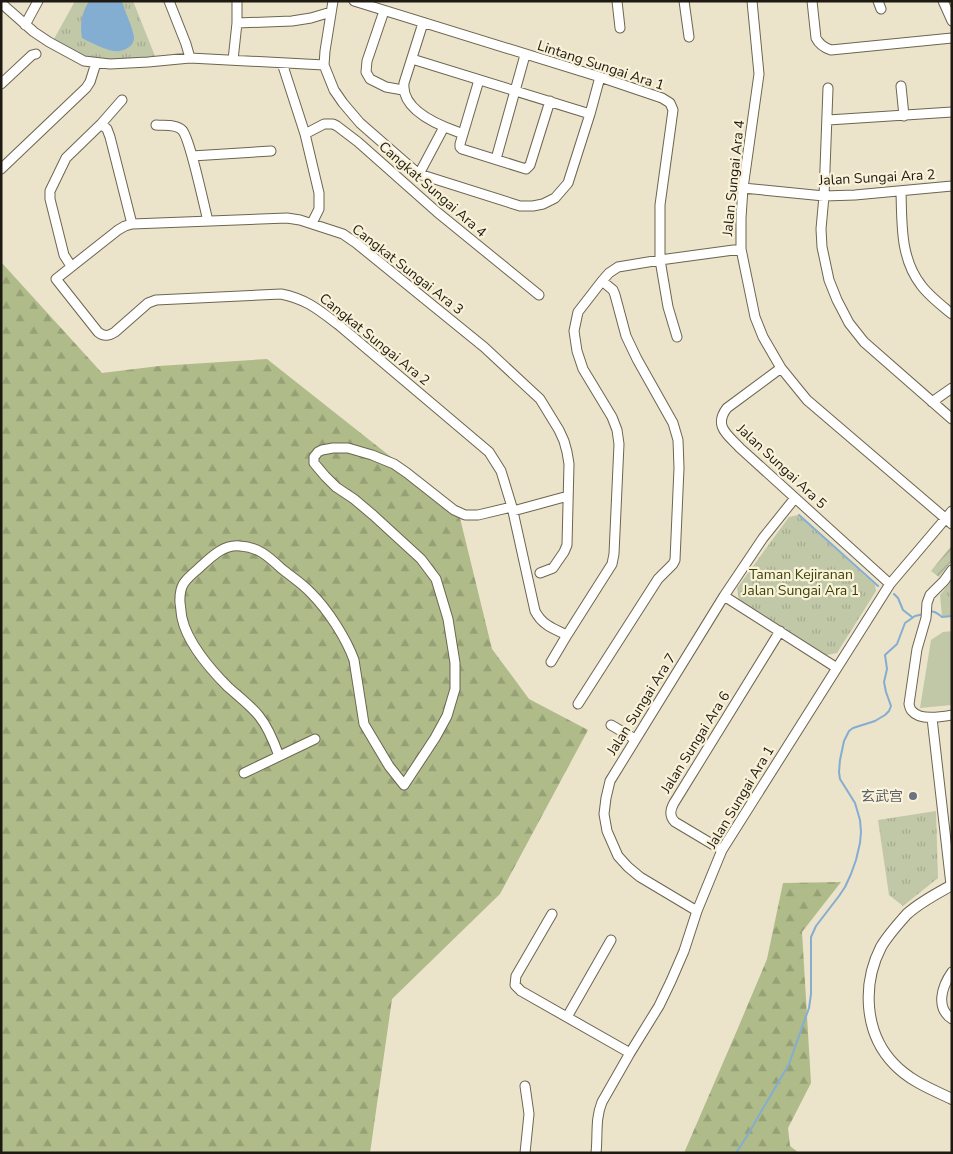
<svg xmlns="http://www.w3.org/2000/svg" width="953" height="1154" viewBox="0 0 953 1154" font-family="'Nunito Sans','Noto Sans SC',sans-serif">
<defs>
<pattern id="forest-firs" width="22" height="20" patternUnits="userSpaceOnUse" patternTransform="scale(1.25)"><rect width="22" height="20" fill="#afbb89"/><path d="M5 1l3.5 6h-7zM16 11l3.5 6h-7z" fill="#96a075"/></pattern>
<pattern id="park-tufts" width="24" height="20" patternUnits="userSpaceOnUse" patternTransform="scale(1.25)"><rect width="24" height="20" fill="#c0c8a8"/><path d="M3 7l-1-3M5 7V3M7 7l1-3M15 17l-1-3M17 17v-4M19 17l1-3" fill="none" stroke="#a5ab90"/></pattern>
<pattern id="garden-furrows" width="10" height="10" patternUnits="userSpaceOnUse" patternTransform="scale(1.25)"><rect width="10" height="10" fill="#c0c8a8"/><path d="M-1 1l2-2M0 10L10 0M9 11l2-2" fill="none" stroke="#a5ab90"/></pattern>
</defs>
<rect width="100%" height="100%" fill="#ece3cb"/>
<path fill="#c0c8a8" d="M 952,631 L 952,705 L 920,708 L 931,640 L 943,632 Z"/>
<path fill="url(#forest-firs)" d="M 1,262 L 102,373 L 159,366 L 267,359 L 458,510 L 492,649 L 529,699 L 588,730 L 500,894 L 392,999 L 370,1153 L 1,1153 Z
M 841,882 L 802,932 L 811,1083 L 788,1128 L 790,1146 L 799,1153 L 684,1153 L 738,1028 L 767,959 L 783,883 Z"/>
<path fill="url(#park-tufts)" d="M 75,1 L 133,1 L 155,56 C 133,59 102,65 81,55 C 72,51 63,44 54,39 Z
M 798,515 L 875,585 L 876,591 L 837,653 L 827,655 L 739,599 L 737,588 L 789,517 Z
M 952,580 L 952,616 L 942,617 L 940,595 Z
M 936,811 L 938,878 L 903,906 L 889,895 L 878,820 Z"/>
<path fill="url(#garden-furrows)" d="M 952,545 L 952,561 L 939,577 L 931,571 Z"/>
<path fill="#84add2" d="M 89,1 L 122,1 C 124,10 135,32 134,39 C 133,47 123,52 115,51 C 108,51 89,42 82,38 C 80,23 81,15 89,1 Z"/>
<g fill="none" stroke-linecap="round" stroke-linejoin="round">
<path stroke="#84add2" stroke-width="2" d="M 799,515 L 878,586
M 894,594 L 898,598 L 903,610 L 912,617
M 929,612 C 934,610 938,614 942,617 L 952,616
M 736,1153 L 747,1136 L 789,1064 L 809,1008 L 811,994 L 811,937 L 816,926 L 839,896 L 845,887 L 851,874 L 856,860 L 860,843 L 861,832 L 860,820 L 855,803 L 840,779 L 839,772 L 840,760 L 844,741 L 849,731 L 853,728 L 875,721 L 885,715 L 889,711 L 891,706 L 886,692 L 884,682 L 887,669 L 885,655 L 897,644 L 905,623 L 915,616 L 924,614"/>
<g stroke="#6d6550" stroke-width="11">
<path id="minor" d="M 169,1 L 186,44 L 190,58
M 333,1 L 325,51 L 324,65 L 334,90 L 343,103 L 360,123 L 415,171 L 419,174 L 520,206 L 533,206 L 543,204 L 555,198 L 568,183 L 590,114 L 600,77
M 354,1 L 600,77 L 662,98 L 670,103 L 673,110 L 660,205 L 660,260 L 668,307 L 677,337
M 617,1 L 620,28
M 684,1 L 689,37
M 752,1 L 759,74 L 743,188 L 741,218 L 741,249 L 755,317 L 763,337 L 781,368 L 807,400 L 952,524
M 812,1 L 816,38 C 819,44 825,48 831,50 L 952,38
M 878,1 L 881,9
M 943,1 L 952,21
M 1,3 L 34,32 L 49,42 L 84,61 L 110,64 L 148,62 L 190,58 L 324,65
M 384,11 L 367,61 L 366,72 L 370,79 L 386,87 L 403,90
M 237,23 L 292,21 L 311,18 L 331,12
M 423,23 L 404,83 C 401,110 438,125 458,132
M 25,25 L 38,1
M 412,59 L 590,114
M 233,60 L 237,23 L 237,1
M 282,63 L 305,134 L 319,193 L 319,209 L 312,223
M 479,80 L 460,144 L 460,147 L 462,149 L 526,169 L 530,165 L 550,101
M 1,84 L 32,55 L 36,54
M 901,86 L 904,116
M 828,88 L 824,196 L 821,229 L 822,247 L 829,280 L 837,300 L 849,323 L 864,342 L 952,419
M 828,120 L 952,112
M 101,124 L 107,129 L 110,137 L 132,224
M 156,125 C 164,126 176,124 182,130 C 190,138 204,206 208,221
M 305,134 L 324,124 L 333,124 L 337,126 L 358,142 L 437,212 L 539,295
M 192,156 L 271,151
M 496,159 L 525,55
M 1,169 L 86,88 L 90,82 L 96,63
M 419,174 L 444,127
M 743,188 L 824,196 L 855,195 L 952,186
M 901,191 C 902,223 900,258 921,285 C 929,296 941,305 952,314
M 71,266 L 64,255 L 50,199 L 50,191 L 66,158 L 101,124 L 122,100
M 781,368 L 727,408 C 713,426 728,435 740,448 L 890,584
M 932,402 L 952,388
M 513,511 L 568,496
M 952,570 L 944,581 L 930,595 L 927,603 L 926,618 L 917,649 L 909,704 C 909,705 911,711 912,711 C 920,721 941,717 952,715
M 540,573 L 553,568 L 564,552 L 567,545 L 569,464 L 567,452 L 564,441 L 559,430 L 540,399 L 484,347 L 356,243 L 343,234 L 300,220 L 287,218 L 132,224 L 125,226 L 118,230 L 56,279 L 98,332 C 104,337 109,336 115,332 L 148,303 L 156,300 L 281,294 C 307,299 320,311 340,326 L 489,452 L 501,471 L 512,507 L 535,611 C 542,625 554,629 567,635
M 724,596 L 837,668
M 551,662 L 567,635 L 612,564 L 614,554 L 619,444 L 617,430 L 612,417 L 583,369 L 577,351 L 574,331 L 578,312 L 602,281 L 609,273 L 618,267 L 660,260 L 741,249
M 578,704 L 658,579 L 673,564 L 675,560 L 679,468 L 678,440 L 673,423 L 637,359 L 626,336 L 615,295 L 613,290 L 602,281
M 932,718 L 951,885
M 611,725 L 635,739
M 279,756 C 274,742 268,727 259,716 C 250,705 238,696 228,687 C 211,670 187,642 182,618 C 181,614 181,608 180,603 C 179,585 185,580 198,569 C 210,558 223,544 240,546 C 259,547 269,557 282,569 C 292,577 303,584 311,593 C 328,610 346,638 354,660 L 364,724 L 389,766 L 404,785 L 435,738 L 447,716 L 455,689 L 455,663 L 448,619 L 436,579 L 421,559 L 373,515 L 354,499 L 336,487 L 325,476 L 314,463 L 314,457 L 318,452 L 322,450 L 333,448 L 348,448 L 372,455 L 394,464 L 407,473 L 454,510 L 465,515 L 478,515 L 512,507
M 244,773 L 315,739
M 722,850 L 675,822 C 669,816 670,810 674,803 L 780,631
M 697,911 L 640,877 L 628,867 L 618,856 L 607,831 L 604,814 L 606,798 L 610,781 L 724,596 L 763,538 L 795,498
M 552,914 L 516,976 L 515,985 L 521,991 L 630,1053
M 952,972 C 942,986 935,1008 952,1019
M 567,1017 L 611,940
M 525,1086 L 529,1114 L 525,1153
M 596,1153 C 598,1135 595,1119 602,1102 L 630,1053 L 659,1006 L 671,981 L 684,951 L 697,911 L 722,850 L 890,584 L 952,511"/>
</g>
<g stroke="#6d6550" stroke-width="12">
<path id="tertiary" d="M 952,885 C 936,894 920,902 907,914 C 898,924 888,935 881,947 C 862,984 864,1033 894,1064 C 910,1081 931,1089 952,1099"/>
</g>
<use href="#minor" stroke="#fff" stroke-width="9"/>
<use href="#tertiary" stroke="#fff" stroke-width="10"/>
</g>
<circle fill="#6b7280" stroke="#f9f1d8" stroke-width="2" cx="913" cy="796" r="5"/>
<g text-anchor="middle" stroke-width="4.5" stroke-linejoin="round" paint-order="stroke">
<g font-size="14" fill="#1e1a12" stroke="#f9f1d8">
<text transform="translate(601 65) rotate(18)" y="5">Lintang Sungai Ara 1</text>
<text transform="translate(877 177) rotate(-3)" y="5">Jalan Sungai Ara 2</text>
<text transform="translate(733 178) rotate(-84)" y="5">Jalan Sungai Ara 4</text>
<text transform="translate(433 189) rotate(41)" y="5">Cangkat Sungai Ara 4</text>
<text transform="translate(408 269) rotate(38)" y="5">Cangkat Sungai Ara 3</text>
<text transform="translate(375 339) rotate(39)" y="5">Cangkat Sungai Ara 2</text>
<text transform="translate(782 466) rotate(43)" y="5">Jalan Sungai Ara 5</text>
<text transform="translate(641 704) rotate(-58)" y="5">Jalan Sungai Ara 7</text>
<text transform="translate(695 742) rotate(-58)" y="5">Jalan Sungai Ara 6</text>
<text transform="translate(740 797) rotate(-59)" y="5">Jalan Sungai Ara 1</text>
</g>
<g font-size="14" fill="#394307" stroke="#f9f1d8">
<text x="801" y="579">Taman Kejiranan<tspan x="801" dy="16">Jalan Sungai Ara 1</tspan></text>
</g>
<g font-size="14" fill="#5b616d" stroke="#f9f1d8" text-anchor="end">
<text x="903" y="801">玄武宫</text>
</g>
</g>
<rect width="953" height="1154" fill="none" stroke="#1e1a12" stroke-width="5"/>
</svg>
